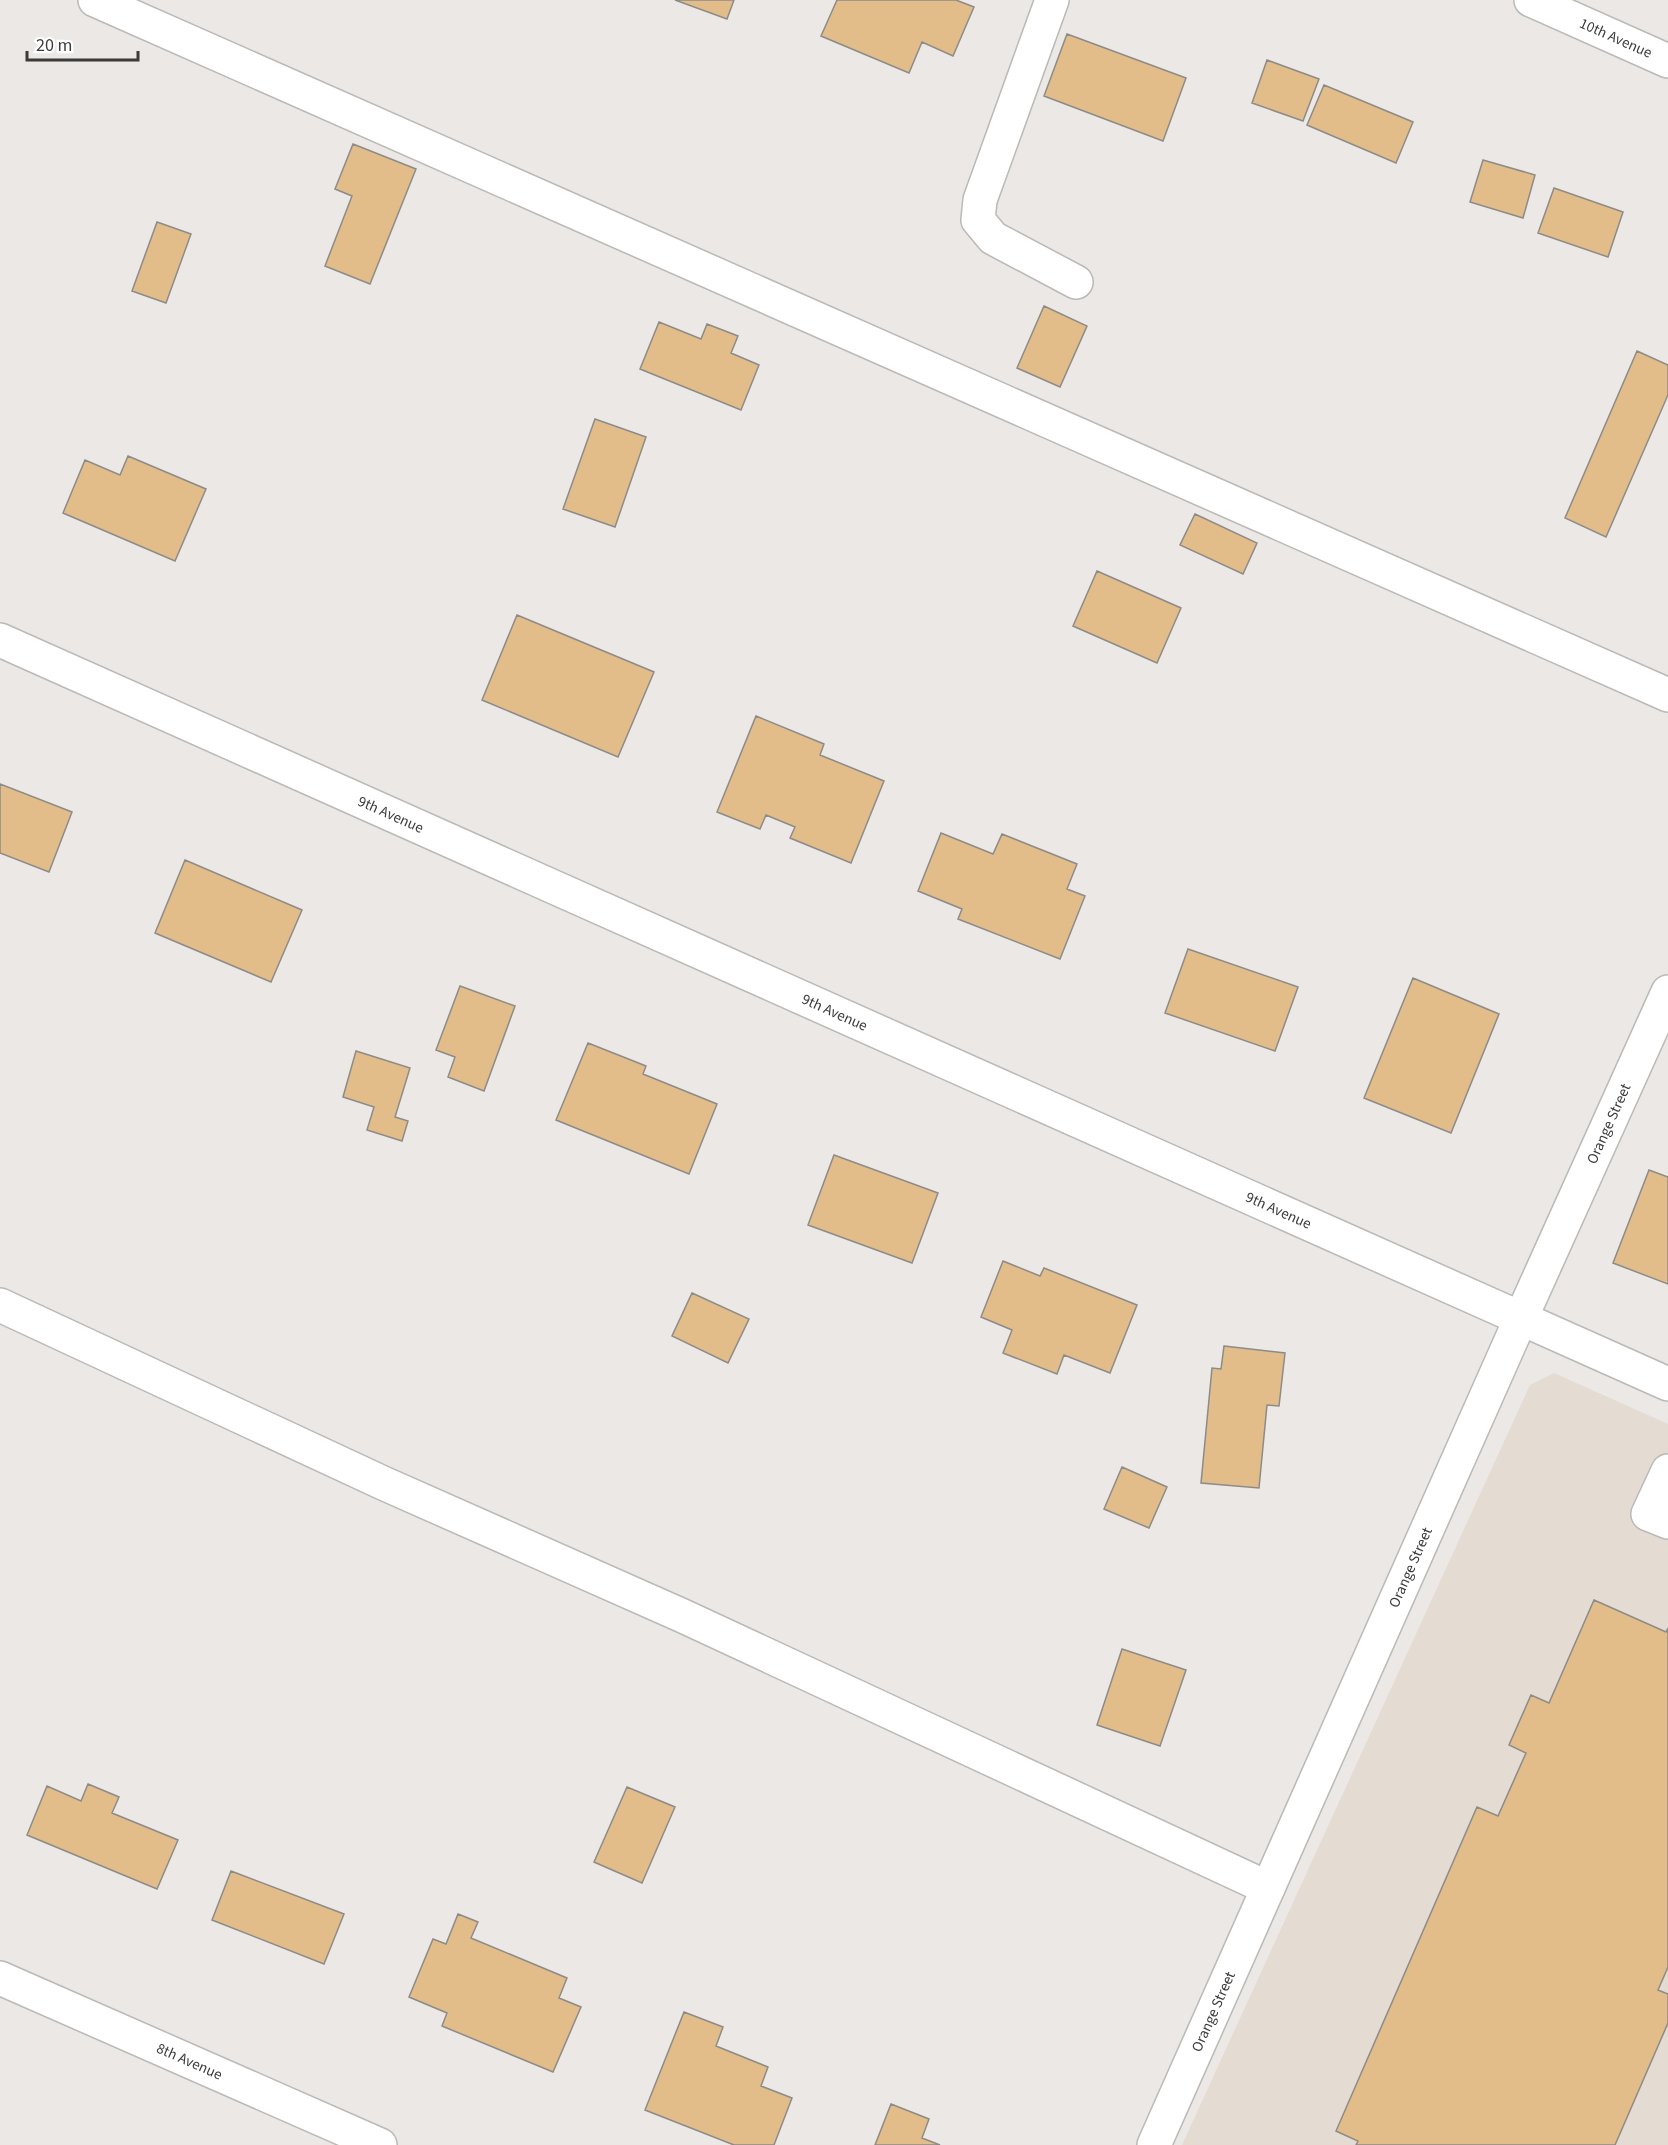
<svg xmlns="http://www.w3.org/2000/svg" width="1668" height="2145" viewBox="0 0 1668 2145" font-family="'Source Sans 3',sans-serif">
<rect width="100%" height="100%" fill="#ebe8e5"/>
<path fill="#e4dbd3" d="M 1554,1373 L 1668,1424 L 1668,2145 L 1182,2145 L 1530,1385 Z"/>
<path fill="#e2bd8a" stroke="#8d8b88" stroke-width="1.5" d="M 675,0 L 734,0 L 727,19 Z
M 837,0 L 956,0 L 974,7 L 953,56 L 922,42 L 909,73 L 821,36 Z
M 1067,34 L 1186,78 L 1163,141 L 1044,96 Z
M 1267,60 L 1319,79 L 1303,121 L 1252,103 Z
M 1324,85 L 1413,122 L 1396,163 L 1307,125 Z
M 353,144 L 416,169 L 370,284 L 325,266 L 352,196 L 335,189 Z
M 1483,160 L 1535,175 L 1523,218 L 1470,202 Z
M 1554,188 L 1623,212 L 1608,257 L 1538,233 Z
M 157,222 L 191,234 L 166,303 L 132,291 Z
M 1044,306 L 1087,326 L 1060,387 L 1017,368 Z
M 659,322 L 701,339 L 707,324 L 738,336 L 731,353 L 759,365 L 741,410 L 640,369 Z
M 1637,351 L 1668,365 L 1668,395 L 1606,537 L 1565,518 Z
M 595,419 L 646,437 L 615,527 L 563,509 Z
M 128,456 L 206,489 L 175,561 L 63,513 L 85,460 L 120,475 Z
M 1195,514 L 1257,543 L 1243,574 L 1180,545 Z
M 1097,571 L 1181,608 L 1157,663 L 1073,626 Z
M 517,615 L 654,672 L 618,757 L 482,700 Z
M 756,716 L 824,744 L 820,755 L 884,781 L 851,863 L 790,838 L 795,827 L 766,815 L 760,829 L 717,812 Z
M 0,784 L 72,812 L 49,872 L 0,853 Z
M 941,833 L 993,854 L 1002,834 L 1077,864 L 1067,889 L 1085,896 L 1060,959 L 958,919 L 962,909 L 918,891 Z
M 185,860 L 302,910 L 271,982 L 155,933 Z
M 1188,949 L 1298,987 L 1275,1051 L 1165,1013 Z
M 1413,978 L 1499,1014 L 1451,1133 L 1364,1098 Z
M 460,986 L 515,1006 L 484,1091 L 448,1077 L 455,1057 L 436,1050 Z
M 588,1043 L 646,1066 L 643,1074 L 717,1104 L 689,1174 L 556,1120 Z
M 356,1051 L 410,1068 L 395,1117 L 408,1121 L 402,1141 L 367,1130 L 374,1107 L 343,1097 Z
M 834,1155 L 938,1193 L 912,1263 L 808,1225 Z
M 1649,1170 L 1668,1177 L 1668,1284 L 1613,1263 Z
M 1003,1261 L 1040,1276 L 1044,1268 L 1137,1305 L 1110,1373 L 1064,1355 L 1057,1374 L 1003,1353 L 1012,1330 L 981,1317 Z
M 692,1293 L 749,1319 L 728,1363 L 672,1336 Z
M 1224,1346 L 1285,1353 L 1279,1406 L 1267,1405 L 1259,1488 L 1201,1483 L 1212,1368 L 1221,1369 Z
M 1122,1467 L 1167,1487 L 1149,1528 L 1104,1509 Z
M 1594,1600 L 1666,1632 L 1668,1628 L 1668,1967 L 1658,1990 L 1668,1994 L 1668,2023 L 1615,2145 L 1356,2145 L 1358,2141 L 1336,2131 L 1477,1807 L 1498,1816 L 1526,1753 L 1509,1745 L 1531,1695 L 1549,1703 Z
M 1122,1649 L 1186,1670 L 1160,1746 L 1097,1725 Z
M 88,1784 L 119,1797 L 112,1813 L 178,1840 L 157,1889 L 27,1835 L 47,1786 L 81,1801 Z
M 627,1787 L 675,1807 L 642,1883 L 594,1862 Z
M 231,1871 L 344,1914 L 324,1964 L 212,1920 Z
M 458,1914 L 478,1922 L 471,1938 L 567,1978 L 559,1998 L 581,2007 L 553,2072 L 442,2026 L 447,2013 L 409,1997 L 433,1939 L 446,1944 Z
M 684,2012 L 723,2027 L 716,2046 L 768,2067 L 761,2086 L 792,2098 L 774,2145 L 734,2145 L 645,2110 Z
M 891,2104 L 929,2119 L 922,2138 L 940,2145 L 875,2145 Z"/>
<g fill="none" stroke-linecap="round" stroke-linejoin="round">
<g stroke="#bbb9b6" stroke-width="36">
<g id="minor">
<path d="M 95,0 L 1668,695"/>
<path d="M 1052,0 L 980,200 L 978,220 L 993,238 L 1076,282"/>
<path id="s1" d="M 1531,0 L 1668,61"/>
<path id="s2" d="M 0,640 L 1668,1384"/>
<path d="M 0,1305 L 383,1483 L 683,1616 L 1268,1888"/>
<path d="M 1668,1471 L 1648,1514 L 1668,1522"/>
<path id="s3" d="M 0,1978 L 380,2145"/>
<path id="s4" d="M 1154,2145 L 1521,1318 L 1668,992"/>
</g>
</g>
<use href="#minor" stroke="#fff" stroke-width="33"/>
</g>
<g text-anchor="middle" stroke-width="4.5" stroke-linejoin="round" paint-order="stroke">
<g font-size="15" fill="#3c3b3a" stroke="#fff">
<text dy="5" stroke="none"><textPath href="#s1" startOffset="93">10th Avenue</textPath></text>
<text dy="5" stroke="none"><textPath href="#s2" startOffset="428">9th Avenue</textPath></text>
<text dy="5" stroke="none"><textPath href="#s2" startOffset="914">9th Avenue</textPath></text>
<text dy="5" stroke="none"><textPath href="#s4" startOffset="1118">Orange Street</textPath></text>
<text dy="5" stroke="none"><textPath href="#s2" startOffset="1400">9th Avenue</textPath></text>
<text dy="5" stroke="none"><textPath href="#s4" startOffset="632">Orange Street</textPath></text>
<text dy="5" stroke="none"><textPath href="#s4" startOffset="146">Orange Street</textPath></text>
<text dy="5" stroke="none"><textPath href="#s3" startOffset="207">8th Avenue</textPath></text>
</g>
</g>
<path d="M27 51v9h111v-9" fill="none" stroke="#3c3b3a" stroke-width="3"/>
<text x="36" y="51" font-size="18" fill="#3c3b3a" stroke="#ffffff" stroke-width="4.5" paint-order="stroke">20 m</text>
</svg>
